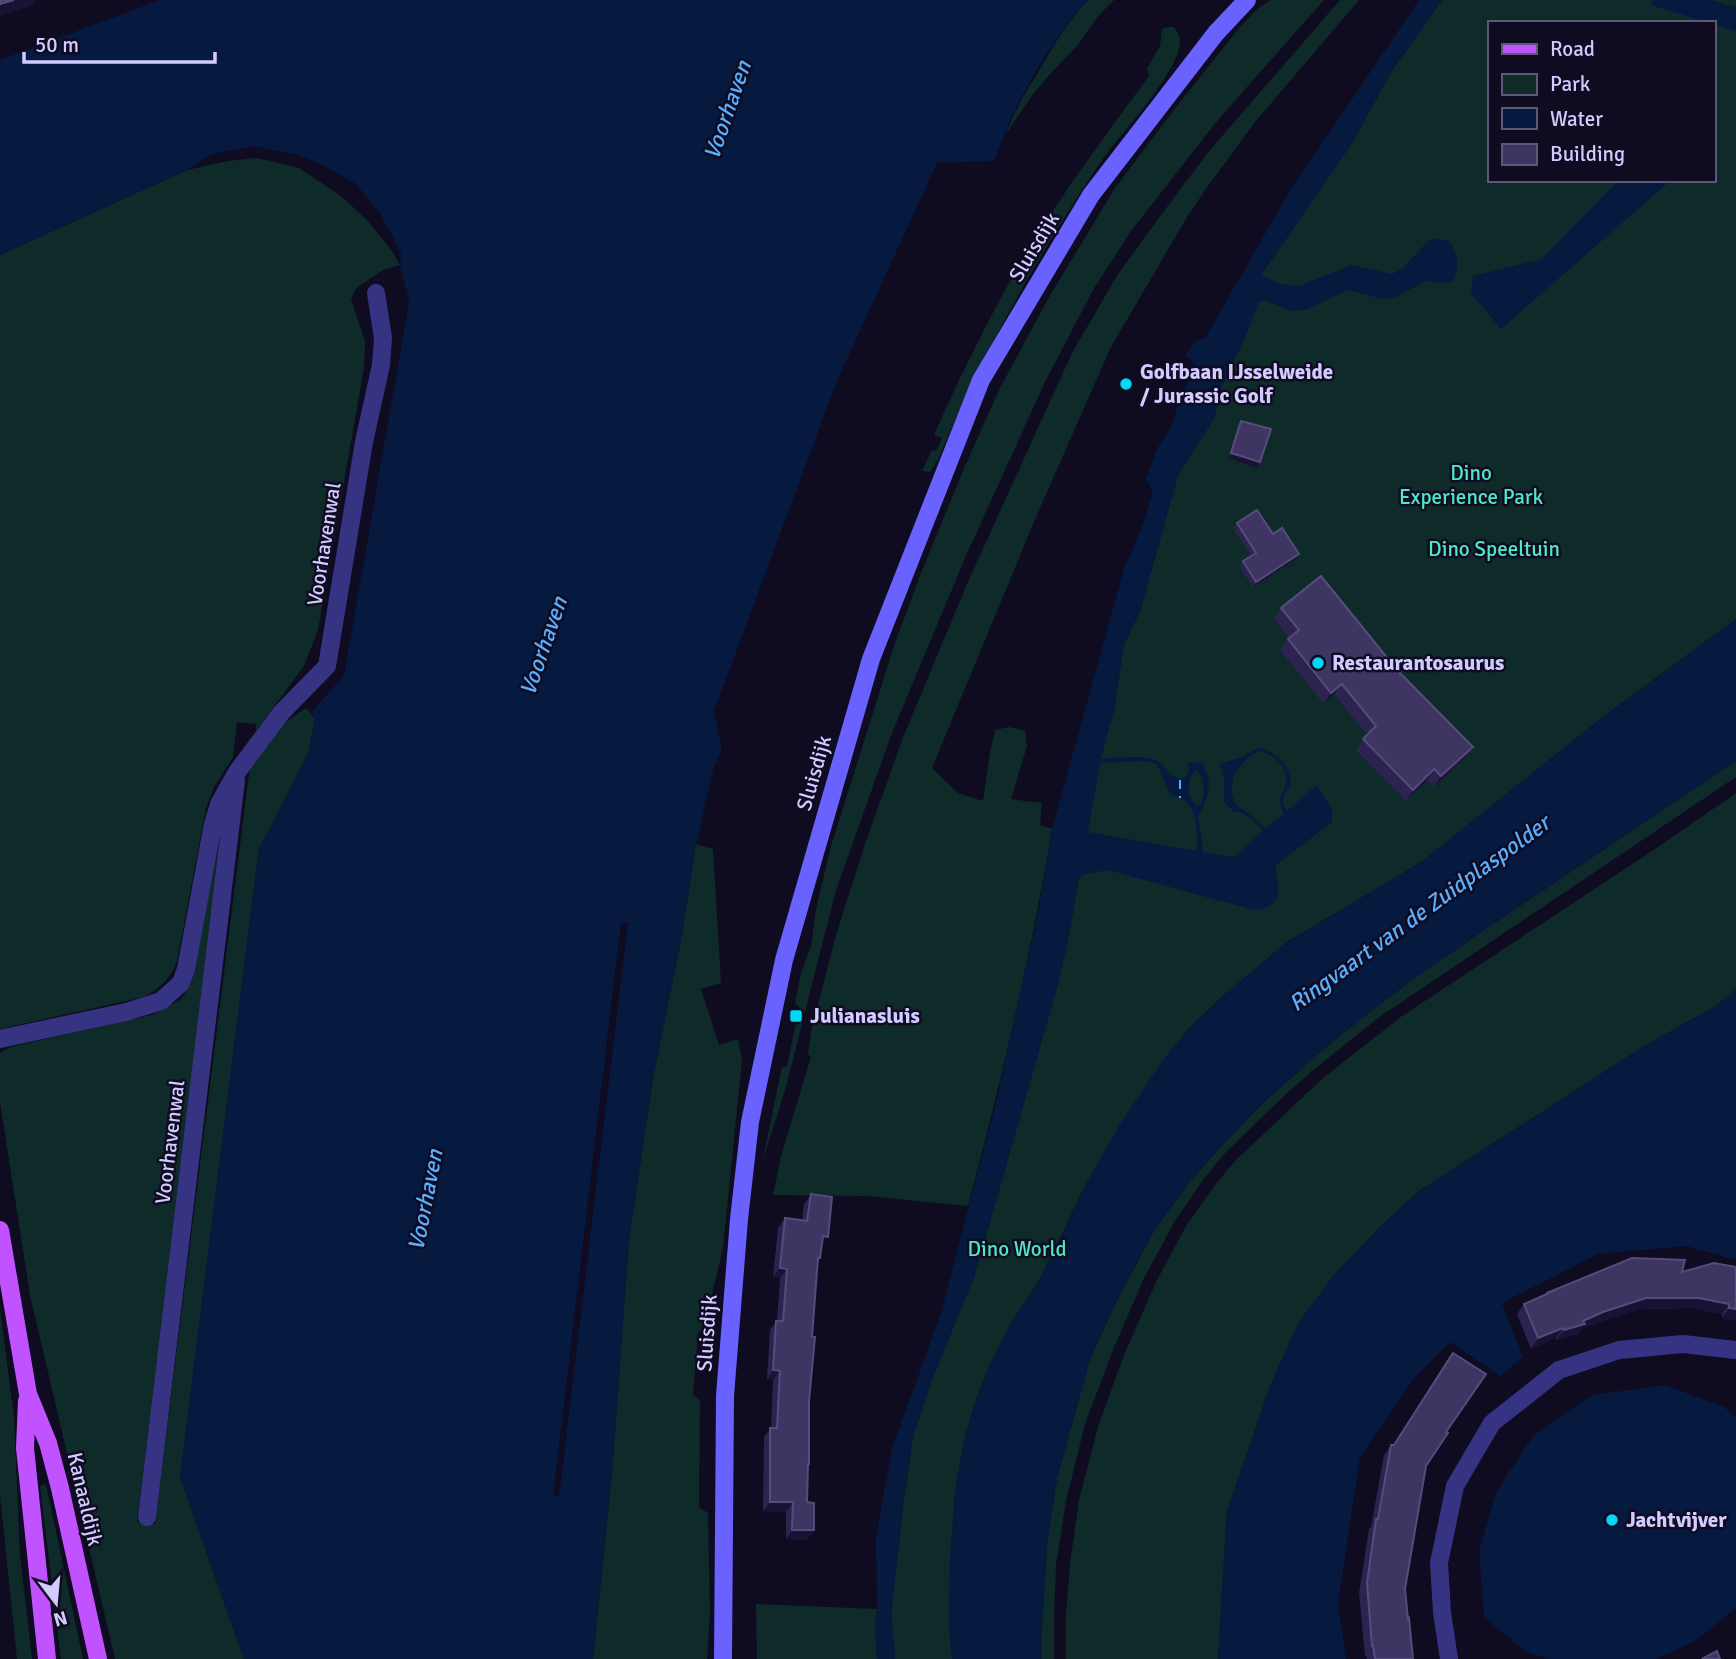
<svg xmlns="http://www.w3.org/2000/svg" width="1736" height="1659" viewBox="0 0 1736 1659" font-family="Signika,sans-serif">
<rect width="100%" height="100%" fill="#0f0b21"/>
<path fill="#0e2b2a" fill-rule="evenodd" d="M 1088,0 L 1114,0 L 1099,15 L 1077,46 L 1050,74 L 1033,94 L 1006,134 C 1014,112 1025,93 1037,74 C 1052,48 1067,22 1088,0 Z
M 1271,0 L 1324,0 L 1218,120 L 1131,231 L 1093,290 L 1045,382 L 965,558 L 892,733 L 836,890 L 786,1087 L 762,1163 L 782,1067 L 787,1066 L 799,1007 L 795,1003 L 801,973 L 811,946 L 816,909 L 831,846 L 895,643 L 921,573 L 965,466 L 1000,388 L 1048,299 L 1115,188 L 1173,111 L 1240,27 L 1258,8 Z
M 1340,0 L 1359,0 L 1255,122 L 1208,186 L 1187,217 L 1111,347 L 1036,517 L 932,768 L 958,793 L 983,801 L 990,753 L 995,730 L 1009,727 L 1025,731 L 1027,746 L 1011,799 L 1042,803 L 1040,825 L 1052,829 C 1031,956 1001,1082 968,1206 L 867,1196 L 773,1195 L 781,1156 L 811,1057 L 808,1054 L 811,1032 L 836,935 L 865,844 L 902,740 L 967,584 L 1072,353 L 1118,274 L 1175,196 L 1210,150 Z
M 1442,0 L 1736,0 L 1736,619 L 1604,716 L 1425,859 L 1400,875 L 1287,942 L 1223,996 L 1187,1030 L 1086,1184 L 1041,1277 L 1010,1325 L 991,1362 L 975,1402 L 965,1437 L 955,1491 L 949,1625 L 952,1659 L 895,1659 L 891,1613 L 904,1498 L 913,1437 L 931,1382 L 974,1277 L 1058,984 L 1069,934 L 1100,759 L 1114,709 L 1124,644 L 1140,611 L 1178,475 L 1214,418 L 1221,388 L 1249,328 L 1261,275 L 1352,143 L 1391,72 ZM 1489,23 L 1713,23 L 1713,180 L 1489,180 Z
M 1168,27 L 1174,27 C 1177,32 1181,36 1180,42 C 1179,70 1127,128 1108,152 C 1086,182 1067,214 1047,246 C 1006,314 969,386 938,460 L 930,472 L 922,471 L 932,450 L 936,451 L 942,438 L 934,435 C 969,356 1010,274 1058,203 C 1087,160 1118,118 1149,76 L 1147,68 L 1160,46 L 1162,29 Z
M 257,158 L 299,168 L 341,196 L 368,221 L 392,251 L 400,265 L 383,270 L 356,288 L 351,299 L 365,341 L 364,368 L 318,630 L 304,666 L 256,731 L 256,724 L 237,722 L 233,757 L 214,787 L 206,808 L 177,961 C 171,978 160,988 144,997 L 0,1029 L 0,255 L 187,170 L 228,161 Z
M 306,708 L 315,719 L 308,754 L 259,849 L 180,1477 L 244,1659 L 115,1659 L 30,1295 L 0,1102 L 0,1053 L 10,1047 L 152,1015 L 181,999 L 191,984 L 225,813 L 137,1522 L 155,1524 L 250,766 L 284,723 Z
M 1736,761 L 1736,777 L 1378,1018 L 1312,1071 L 1284,1096 L 1223,1155 L 1203,1180 L 1175,1221 L 1144,1278 L 1113,1350 L 1085,1424 L 1066,1501 L 1056,1565 L 1054,1616 L 1054,1659 L 1042,1659 L 1042,1628 L 1047,1543 L 1057,1478 L 1090,1359 L 1115,1304 L 1155,1229 L 1191,1180 L 1225,1142 L 1264,1102 L 1312,1059 L 1362,1018 L 1416,977 L 1487,928 Z
M 1736,793 L 1736,990 L 1716,1006 L 1646,1045 L 1419,1191 L 1383,1224 L 1335,1274 L 1299,1322 L 1271,1384 L 1227,1511 L 1218,1659 L 1066,1659 L 1066,1615 L 1070,1564 L 1079,1500 L 1098,1427 L 1124,1355 L 1156,1282 L 1186,1226 L 1214,1186 L 1235,1161 L 1323,1078 L 1402,1016 L 1655,849 Z
M 696,844 L 713,849 L 721,983 L 701,989 L 719,1045 L 738,1039 L 742,1060 L 723,1248 L 704,1328 L 698,1333 L 693,1395 L 700,1400 L 699,1507 L 708,1513 L 710,1613 L 707,1659 L 593,1659 L 612,1472 L 629,1239 L 653,1078 L 681,939 Z
M 0,1309 L 14,1417 L 20,1555 L 32,1659 L 17,1659 L 0,1495 Z
M 46,1484 L 83,1659 L 61,1659 L 40,1486 Z
M 756,1604 L 877,1609 L 875,1623 L 877,1659 L 757,1659 Z"/>
<path fill="#06193f" fill-rule="evenodd" d="M 160,0 L 1088,0 C 1059,30 1034,73 1015,110 C 1007,126 1001,144 994,161 L 937,163 L 837,381 L 714,711 L 722,750 L 714,767 L 696,844 L 681,939 L 653,1078 L 629,1239 L 612,1472 L 593,1659 L 244,1659 L 180,1477 L 259,849 L 308,754 L 315,719 L 311,712 L 344,676 L 409,302 L 400,265 L 401,253 L 380,213 L 355,183 L 326,167 L 299,155 L 253,146 L 212,154 L 187,170 L 0,255 L 0,60 Z
M 1419,0 L 1442,0 L 1391,72 L 1352,143 L 1261,275 L 1280,284 L 1299,286 L 1352,265 L 1392,274 L 1403,268 L 1430,239 L 1448,240 C 1459,253 1459,264 1454,280 L 1445,283 L 1426,281 L 1395,297 L 1383,299 L 1347,290 L 1308,309 L 1292,311 L 1264,300 L 1258,303 L 1249,328 L 1221,388 L 1214,418 L 1178,475 L 1140,611 L 1124,644 L 1114,709 L 1101,758 C 1122,760 1158,748 1169,774 L 1178,779 L 1185,778 C 1188,773 1190,769 1187,762 L 1202,763 C 1215,785 1207,797 1198,818 C 1201,829 1202,841 1203,852 L 1234,857 L 1263,831 C 1255,821 1246,812 1233,811 L 1224,802 L 1224,780 L 1220,764 L 1242,757 L 1258,748 C 1273,751 1283,758 1288,772 C 1290,776 1291,780 1290,784 C 1286,796 1278,797 1287,811 L 1317,785 L 1332,810 L 1332,822 L 1275,866 C 1279,890 1284,907 1254,910 L 1108,870 L 1085,874 L 1078,878 L 1070,930 L 1058,984 L 974,1277 L 931,1382 L 913,1437 L 904,1498 L 891,1613 L 895,1659 L 877,1659 L 875,1623 L 877,1609 L 876,1538 L 892,1448 L 941,1313 L 996,1102 L 1039,908 L 1052,829 L 1124,569 L 1143,524 L 1153,491 L 1146,479 L 1158,447 L 1170,428 L 1194,364 L 1185,355 L 1196,340 L 1205,338 L 1289,192 ZM 1259,751 C 1273,754 1288,765 1286,782 C 1284,798 1275,793 1284,814 L 1265,829 L 1258,821 L 1235,804 L 1232,793 L 1233,778 L 1235,773 L 1248,757 ZM 1147,761 L 1157,764 L 1170,794 C 1173,796 1177,796 1181,798 C 1197,806 1198,834 1197,851 L 1088,832 L 1100,763 ZM 1198,771 C 1205,780 1205,793 1201,803 L 1198,806 C 1186,798 1186,782 1194,772 Z
M 1652,0 L 1711,0 L 1736,7 L 1736,31 L 1713,24 L 1713,23 L 1709,23 L 1651,5 Z
M 1619,180 L 1671,180 L 1501,329 L 1471,293 L 1473,276 L 1542,259 Z
M 1736,619 L 1736,761 L 1487,928 L 1416,977 L 1362,1018 L 1312,1059 L 1264,1102 L 1225,1142 L 1191,1180 L 1155,1229 L 1115,1303 L 1090,1359 L 1057,1478 L 1047,1543 L 1042,1628 L 1042,1659 L 952,1659 L 949,1625 L 950,1558 L 955,1491 L 965,1437 L 975,1402 L 991,1362 L 1010,1325 L 1041,1277 L 1086,1184 L 1120,1124 L 1163,1060 L 1187,1030 L 1223,996 L 1287,942 L 1400,875 L 1425,859 L 1604,716 Z
M 1736,990 L 1736,1260 L 1686,1246 L 1598,1254 L 1502,1303 L 1523,1357 L 1500,1376 L 1450,1342 L 1412,1381 L 1360,1457 L 1338,1604 L 1346,1659 L 1218,1659 L 1227,1511 L 1271,1384 L 1299,1322 L 1335,1274 L 1383,1224 L 1419,1191 L 1646,1045 L 1716,1006 Z
M 1665,1385 L 1724,1407 L 1736,1417 L 1736,1608 L 1694,1642 L 1655,1659 L 1549,1659 L 1526,1652 L 1484,1617 L 1479,1550 L 1497,1490 L 1534,1435 L 1593,1395 Z"/>
<path fill="#0f0b21" d="M 621,922 L 628,923 L 582,1305 L 559,1497 L 553,1496 Z"/>
<g fill="none" stroke-linecap="round" stroke-linejoin="round">
<path stroke="#59afff" stroke-width="2" stroke-dasharray="9 7" stroke-linecap="butt" d="M 1180,780 L 1180,798"/>
<path stroke="#373383" stroke-width="18" d="M 0,1039 L 126,1012 L 161,1001 L 181,983 L 186,969 L 213,824 L 219,804 L 237,772 L 281,713 L 327,666 L 364,442 L 381,365 L 383,338 L 376,293
M 147,1517 L 236,780
M 1449,1659 L 1442,1612 L 1439,1563 L 1455,1486 L 1492,1423 L 1559,1370 L 1619,1350 L 1683,1344 L 1736,1350"/>
<path stroke="#6962ff" stroke-width="18" d="M 723,1659 L 725,1396 L 739,1219 L 750,1122 L 784,960 L 871,659 L 981,380 L 1091,195 L 1216,33 L 1247,0"/>
<path stroke="#c152ff" stroke-width="18" d="M 0,1230 L 28,1394 L 48,1443 L 60,1488 L 98,1659
M 27,1401 L 25,1448 L 47,1659"/>
</g>
<path fill="#2c2350" d="M 1241,421 L 1260,462 L 1257,468 L 1228,458 L 1238,426 Z
M 1237,523 L 1273,534 L 1296,559 L 1253,587 L 1239,566 L 1243,561 L 1251,556 L 1233,528 Z
M 1281,608 L 1465,757 L 1434,787 L 1427,780 L 1406,801 L 1356,750 L 1367,735 L 1334,694 L 1323,703 L 1280,650 L 1289,638 L 1274,619 Z
M 811,1194 L 822,1246 L 818,1262 L 812,1337 L 809,1401 L 807,1502 L 814,1530 L 807,1540 L 786,1539 L 786,1512 L 763,1511 L 764,1437 L 771,1428 L 773,1380 L 767,1380 L 770,1330 L 777,1321 L 780,1278 L 773,1277 L 778,1228 L 785,1218 L 802,1220 L 804,1204 Z
M 1660,1259 L 1682,1272 L 1736,1267 L 1736,1320 L 1722,1318 L 1722,1314 L 1692,1308 L 1639,1309 L 1596,1323 L 1581,1329 L 1578,1334 L 1556,1340 L 1556,1338 L 1531,1349 L 1517,1314 L 1524,1304 L 1546,1295 L 1547,1293 Z
M 1446,1432 L 1426,1466 L 1405,1589 L 1413,1659 L 1367,1659 L 1366,1656 L 1365,1656 L 1359,1593 L 1369,1529 L 1371,1527 L 1384,1455 L 1391,1445 Z"/>
<path fill="#191235" d="M 14,0 L 37,0 L 32,6 L 0,16 L 0,4 Z
M 1231,453 L 1260,462 L 1257,468 L 1228,458 Z
M 1299,554 L 1296,559 L 1253,587 L 1256,582 Z
M 1342,684 L 1334,694 L 1323,703 L 1331,693 Z
M 1473,747 L 1465,757 L 1434,787 L 1441,776 Z
M 1434,769 L 1427,780 L 1406,801 L 1413,790 Z
M 823,1236 L 828,1237 L 822,1246 Z
M 780,1268 L 787,1269 L 780,1278 L 773,1277 Z
M 1646,1298 L 1699,1298 L 1729,1304 L 1722,1314 L 1692,1308 L 1639,1309 L 1596,1323 L 1581,1329 L 1578,1334 L 1556,1340 L 1564,1330 L 1603,1312 Z
M 1729,1308 L 1736,1309 L 1736,1320 L 1722,1318 Z
M 1563,1328 L 1556,1338 L 1531,1349 L 1538,1338 Z
M 773,1370 L 780,1371 L 773,1380 L 767,1380 Z
M 770,1502 L 793,1502 L 786,1512 L 763,1511 Z
M 792,1530 L 814,1530 L 807,1540 L 786,1539 Z"/>
<path fill="#3e3563" stroke="#554c7b" stroke-width="2" d="M 0,0 L 14,0 L 0,4 Z
M 1241,421 L 1271,429 L 1260,462 L 1231,453 Z
M 1257,510 L 1273,534 L 1282,528 L 1299,554 L 1256,582 L 1243,561 L 1256,553 L 1237,523 Z
M 1321,576 L 1397,670 L 1473,747 L 1441,776 L 1434,769 L 1413,790 L 1363,739 L 1376,726 L 1342,684 L 1331,693 L 1288,639 L 1299,630 L 1281,608 Z
M 811,1194 L 832,1197 L 828,1237 L 823,1236 L 820,1258 L 818,1258 L 812,1337 L 815,1337 L 809,1401 L 809,1464 L 808,1464 L 807,1502 L 814,1503 L 814,1530 L 792,1530 L 793,1502 L 770,1502 L 770,1428 L 777,1428 L 780,1371 L 773,1370 L 776,1321 L 783,1321 L 787,1269 L 780,1268 L 785,1218 L 807,1221 Z
M 1632,1258 L 1685,1260 L 1682,1272 L 1714,1263 L 1736,1267 L 1736,1309 L 1729,1308 L 1729,1304 L 1699,1298 L 1646,1298 L 1603,1312 L 1583,1321 L 1585,1324 L 1564,1330 L 1563,1328 L 1538,1338 L 1524,1304 L 1547,1294 L 1547,1293 Z
M 1453,1353 L 1486,1374 L 1446,1432 L 1448,1433 L 1426,1466 L 1405,1589 L 1408,1619 L 1409,1618 L 1413,1659 L 1375,1659 L 1373,1646 L 1372,1646 L 1367,1583 L 1376,1519 L 1378,1519 L 1391,1445 L 1394,1445 Z
M 1717,1651 L 1720,1659 L 1702,1659 Z"/>
<g fill="#00d9f6" stroke="#0f0b21" stroke-width="2.5">
<circle cx="1126" cy="384" r="7"/>
<circle cx="1318" cy="663" r="7"/>
<rect x="789" y="1009" width="14" height="14" rx="3.5"/>
<circle cx="1612" cy="1520" r="7"/>
</g>
<g text-anchor="middle" stroke-width="5" stroke-linejoin="round" paint-order="stroke">
<g font-size="21" fill="#d2cbff" stroke="#0f0b21">
<text transform="translate(1034 247) rotate(-59)" y="7">Sluisdijk</text>
<text transform="translate(324 544) rotate(-81)" y="7">Voorhavenwal</text>
<text transform="translate(814 773) rotate(-74)" y="7">Sluisdijk</text>
<text transform="translate(170 1142) rotate(-83)" y="7">Voorhavenwal</text>
<text transform="translate(707 1333) rotate(-86)" y="7">Sluisdijk</text>
<text transform="translate(85 1499) rotate(77)" y="7">Kanaaldijk</text>
</g>
<g font-size="21" font-weight="bold" fill="#d2cbff" stroke="#0f0b21" text-anchor="start">
<text x="1140" y="379">Golfbaan IJsselweide<tspan x="1140" dy="24">/ Jurassic Golf</tspan></text>
<text x="1332" y="670">Restaurantosaurus</text>
<text x="810" y="1023">Julianasluis</text>
<text x="1626" y="1527">Jachtvijver</text>
</g>
<g font-size="21" fill="#4fe7c4" stroke="#0f0b21">
<text x="1471" y="480">Dino<tspan x="1471" dy="24">Experience Park</tspan></text>
<text x="1494" y="556">Dino Speeltuin</text>
<text x="1017" y="1256">Dino World</text>
</g>
<g font-size="23" font-style="italic" fill="#59afff" stroke="#0f0b21">
<text transform="translate(727 110) rotate(-71)" y="8">Voorhaven</text>
<text transform="translate(543 646) rotate(-71)" y="8">Voorhaven</text>
<text transform="translate(1419 913) rotate(-36)" y="8">Ringvaart van de Zuidplaspolder</text>
<text transform="translate(425 1200) rotate(-79)" y="8">Voorhaven</text>
</g>
</g>
<rect x="1488" y="21" width="228" height="161" fill="#0f0b21" stroke="#5d587a" stroke-width="2"/>
<rect x="1502" y="44" width="35" height="10" fill="#c152ff" stroke="#5d587a" stroke-width="2"/>
<text x="1550" y="56" font-size="21" fill="#d2cbff">Road</text>
<rect x="1502" y="74" width="35" height="21" fill="#0e2b2a" stroke="#5d587a" stroke-width="2"/>
<text x="1550" y="91" font-size="21" fill="#d2cbff">Park</text>
<rect x="1502" y="108" width="35" height="21" fill="#06193f" stroke="#5d587a" stroke-width="2"/>
<text x="1550" y="126" font-size="21" fill="#d2cbff">Water</text>
<rect x="1502" y="144" width="35" height="21" fill="#3e3563" stroke="#5d587a" stroke-width="2"/>
<text x="1550" y="161" font-size="21" fill="#d2cbff">Building</text>
<g transform="translate(56 1603) rotate(164)" stroke="#0f0b21" stroke-width="5" paint-order="stroke">
<path d="M0-5L12 26L0 18L-12 26Z" fill="#d2cbff"/>
<text y="-10" font-size="19" font-weight="bold" text-anchor="middle" fill="#d2cbff">N</text>
</g>
<path d="M24 52v10h191v-10" fill="none" stroke="#d2cbff" stroke-width="3.5"/>
<text x="35" y="52" font-size="21" fill="#d2cbff" stroke="#0f0b21" stroke-width="5" paint-order="stroke">50 m</text>
</svg>
